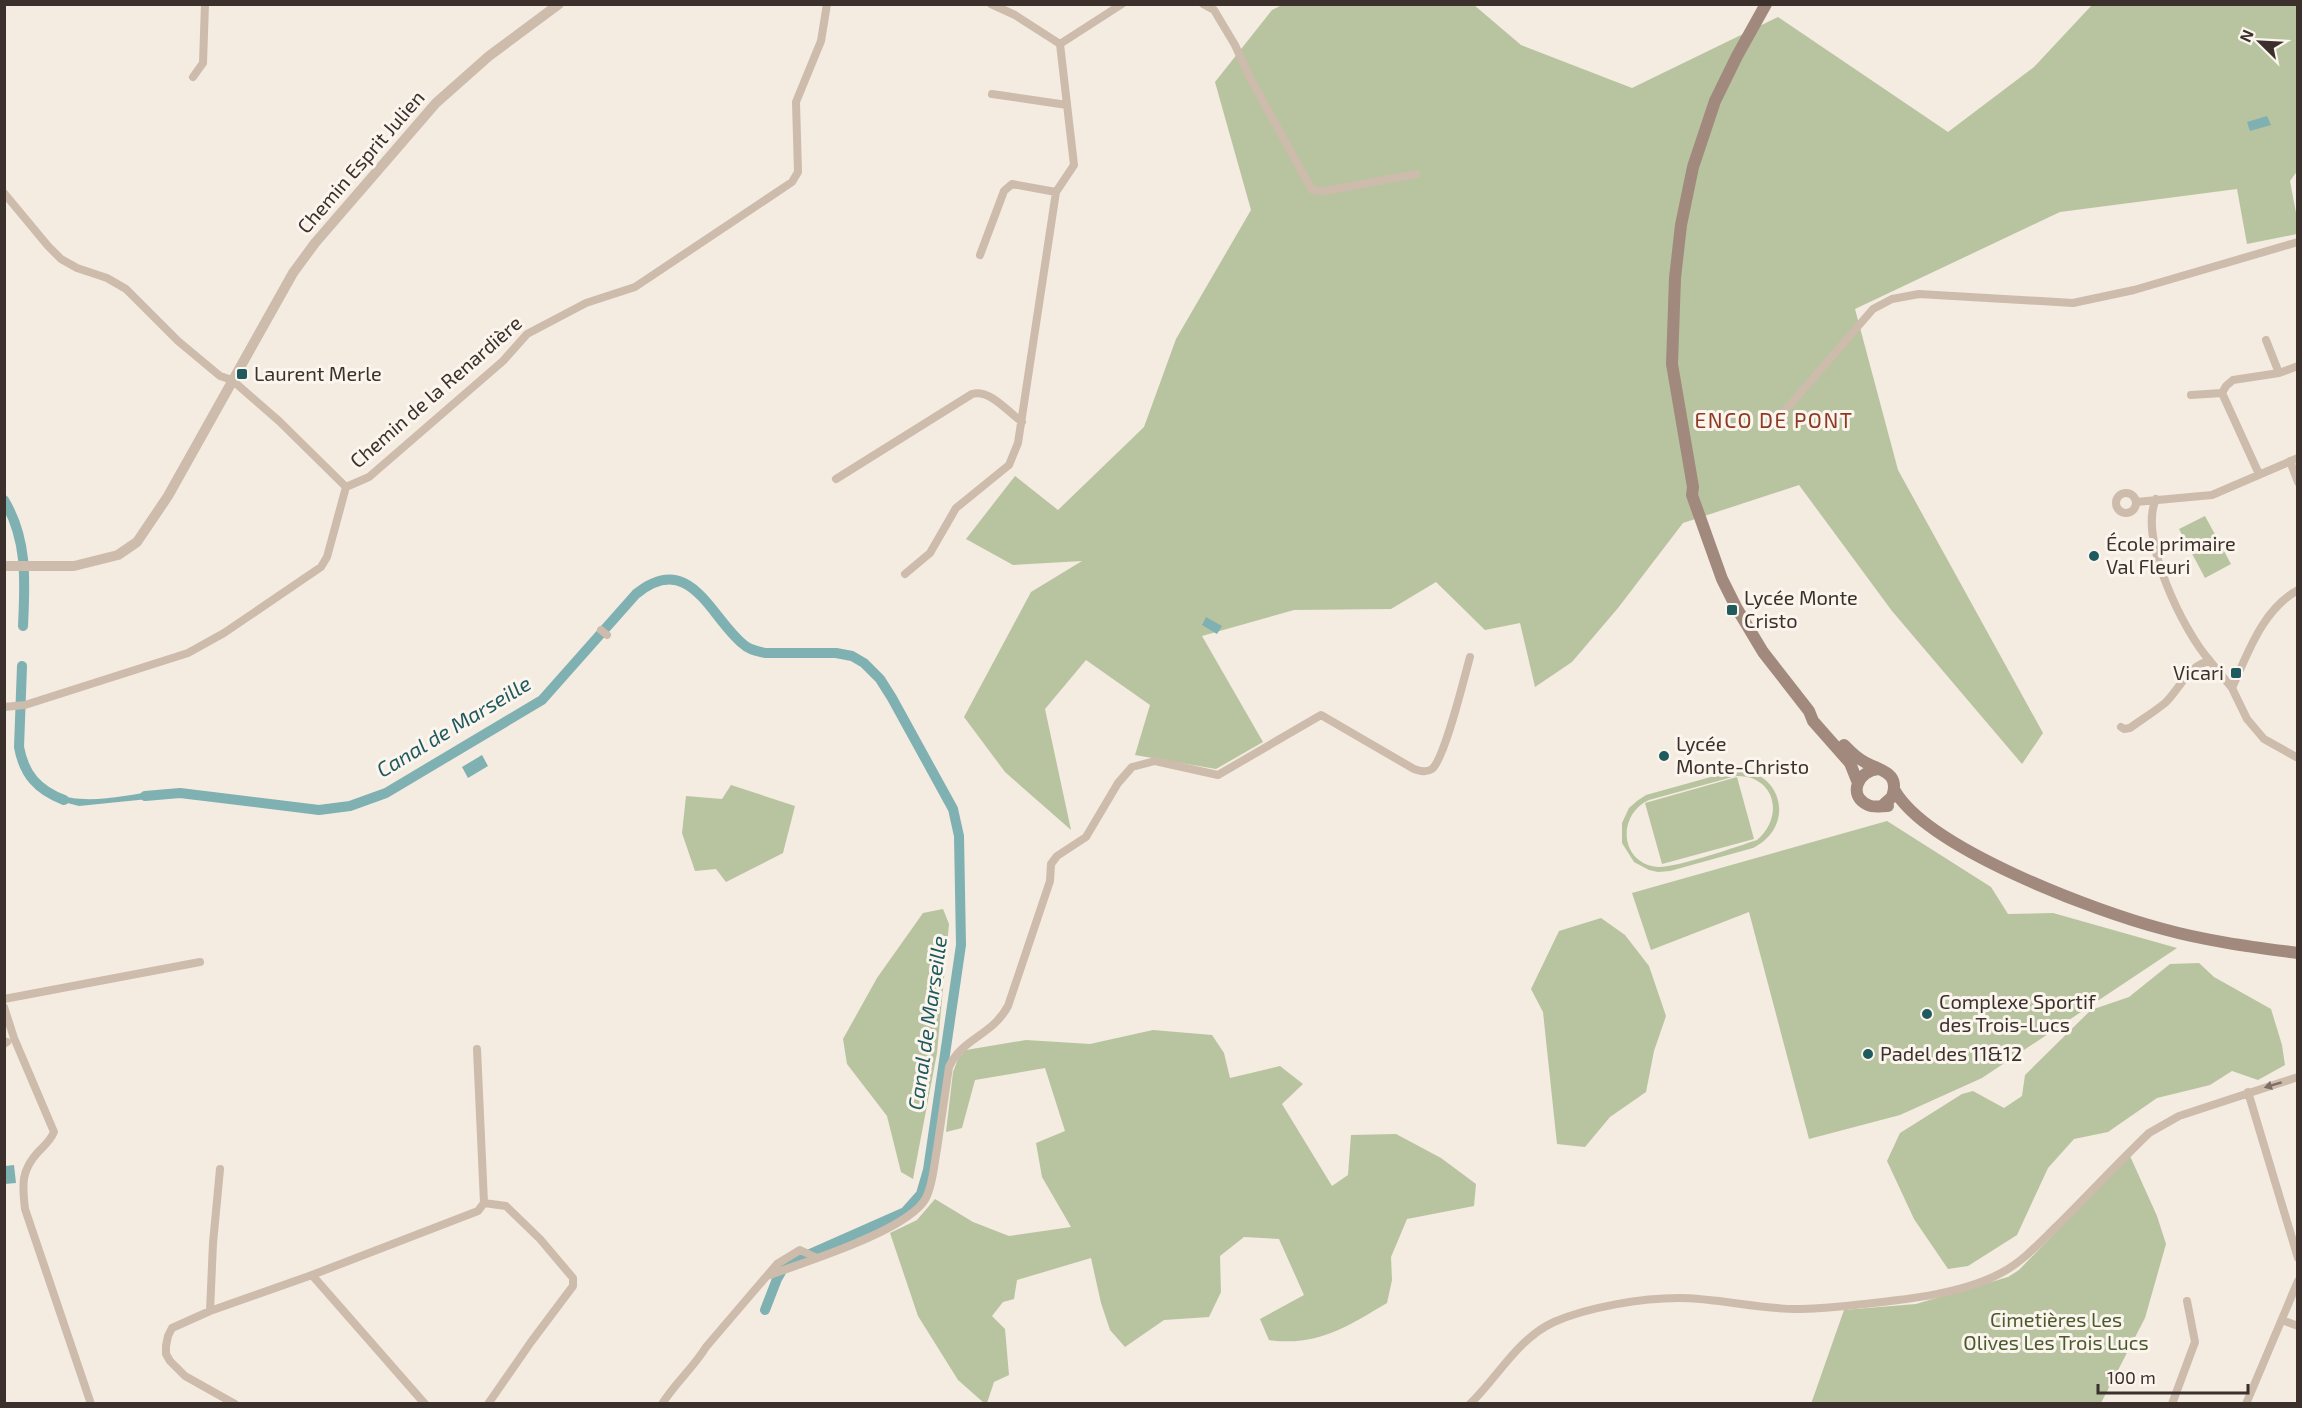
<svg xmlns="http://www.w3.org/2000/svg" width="2302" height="1408" viewBox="0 0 2302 1408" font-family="'Exo 2',sans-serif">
<rect width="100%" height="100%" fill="#f4ebe1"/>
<path fill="#b8c4a0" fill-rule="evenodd" d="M 1282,5 L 1474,5 L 1521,45 L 1632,88 L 1778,17 L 1948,132 L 2034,67 L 2092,5 L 2297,5 L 2298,170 L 2290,181 L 2297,218 L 2297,234 L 2247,244 L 2237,189 L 2060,212 L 1855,309 L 1898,470 L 2043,733 L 2022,764 L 1892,611 L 1799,485 L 1683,523 L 1618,608 L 1572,662 L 1535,687 L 1520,623 L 1485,630 L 1436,582 L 1391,609 L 1294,610 L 1202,636 L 1263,742 L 1216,769 L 1135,755 L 1150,705 L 1086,660 L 1045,709 L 1071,830 L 1005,772 L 964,717 L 1031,592 L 1082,561 L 1013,565 L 966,539 L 1015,476 L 1058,510 L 1144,427 L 1176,339 L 1251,210 L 1215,82 L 1272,10 Z
M 2205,516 L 2231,564 L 2205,578 L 2179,529 Z
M 1736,770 C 1783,770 1796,827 1753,848 L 1670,871 L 1658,872 L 1649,870 L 1634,862 L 1622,843 L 1622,823 L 1629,808 L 1637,801 L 1646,795 ZM 1736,776 C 1775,775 1785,816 1757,840 C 1739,846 1675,868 1658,867 C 1620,864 1616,815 1649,800 Z
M 1737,777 L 1754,839 L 1662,864 L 1645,803 Z
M 731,785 L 795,806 L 783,853 L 726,882 L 716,869 L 695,871 L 682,833 L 686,796 L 722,799 Z
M 1887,821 L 1991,887 L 2008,914 L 2053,913 L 2177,948 L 1982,1078 L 1900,1115 L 1809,1139 L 1749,912 L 1651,950 L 1632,893 Z
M 943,909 L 949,924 L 937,1053 L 913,1179 L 901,1172 L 887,1116 L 847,1064 L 843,1039 L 877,978 L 923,913 Z
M 1601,918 L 1625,935 L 1649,966 L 1666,1016 L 1654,1051 L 1646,1092 L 1610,1117 L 1585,1147 L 1557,1144 L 1543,1012 L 1531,989 L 1559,931 Z
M 2199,963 L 2214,977 L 2271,1009 L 2282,1045 L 2285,1065 L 2258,1080 L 2232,1071 L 2210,1085 L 2157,1098 L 2108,1132 L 2074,1139 L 2048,1168 L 2017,1235 L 1968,1266 L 1948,1269 L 1914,1219 L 1887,1161 L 1900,1133 L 1962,1094 L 1973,1091 L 2004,1108 L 2022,1096 L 2025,1075 L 2091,1010 L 2129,997 L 2170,964 Z
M 1153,1030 L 1212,1035 L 1224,1053 L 1230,1078 L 1280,1066 L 1303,1084 L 1282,1104 L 1332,1186 L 1348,1175 L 1351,1135 L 1396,1134 L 1441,1158 L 1476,1184 L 1474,1206 L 1407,1219 L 1391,1257 L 1392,1280 L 1387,1303 C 1348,1326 1317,1347 1269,1340 L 1260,1319 L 1304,1295 L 1279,1239 L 1244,1237 L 1220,1256 L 1221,1292 L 1209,1317 L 1164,1320 L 1125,1347 L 1110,1330 L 1101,1303 L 1091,1258 L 1017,1280 L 1014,1299 L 1003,1302 L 992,1316 L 1005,1329 L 1009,1375 L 994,1382 L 987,1403 L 984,1403 L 958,1380 L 918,1316 L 890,1233 L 917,1220 L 935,1199 L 973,1222 L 1009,1236 L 1071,1227 L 1042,1177 L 1036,1143 L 1065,1131 L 1045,1068 L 975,1080 L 962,1128 L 946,1132 L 953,1072 L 958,1059 L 966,1050 L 1026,1040 L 1090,1044 Z
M 2130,1156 L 2157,1216 L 2166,1244 L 2145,1318 L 2101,1403 L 1811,1404 L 1844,1310 L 1916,1304 L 2008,1277 L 2019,1270 Z"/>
<path fill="#7fb0b2" d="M 2267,116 L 2271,125 L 2250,131 L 2247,122 Z
M 1206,617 L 1222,626 L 1217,634 L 1202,625 Z
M 482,755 L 488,766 L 468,778 L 462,767 Z
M 158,791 L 158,798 L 79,806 L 52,799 L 54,793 C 85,806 125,795 158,791 Z
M 14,1165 L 16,1183 L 5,1184 L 5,1166 Z"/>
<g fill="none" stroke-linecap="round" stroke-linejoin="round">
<path stroke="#7fb0b2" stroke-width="10" d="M 4,500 C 28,540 25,582 23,626
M 22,666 L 19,747 C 24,775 38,790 64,800
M 145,796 L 180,793 L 319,810 L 350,806 L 386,793 L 542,700 L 636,594 C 690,550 710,617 743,644 C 749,650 757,651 765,653 L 836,653 L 852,656 L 864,663 L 880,679 L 892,698 L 953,809 L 959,836 L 961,945 L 928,1170 L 921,1194 L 905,1212 L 785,1265 L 777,1279 L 765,1310"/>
<path stroke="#cdbbac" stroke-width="8" d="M 991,4 L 1015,15 L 1060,44 L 1122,4
M 1203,4 L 1214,10 L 1235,45 L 1249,76 L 1312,190 L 1325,191 L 1416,174
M 193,77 L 203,63 L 205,4
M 992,94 L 1067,105
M 4,193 L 48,246 L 61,259 L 77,268 L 107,278 L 126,289 L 178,341 L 220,376 L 232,380 L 279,421 L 346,487 L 327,557 L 321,567 L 224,633 L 188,653 L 25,705 L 4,707
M 980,255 L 1004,191 L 1012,184 L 1056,192
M 2266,340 L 2279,373
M 2222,393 L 2259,474
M 2222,393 L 2226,386 L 2233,380 L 2279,373 L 2298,366
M 2191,395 L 2222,393
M 1783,413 L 1873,309 L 1892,299 L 1919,294 L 2073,303 L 2134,290 L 2298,242
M 2290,461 L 2298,482
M 836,479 L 972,394 C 990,389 1008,412 1022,422
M 346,487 L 369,477 L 503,361 L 527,334 L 586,303 L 635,287 L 792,182 L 798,172 L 796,102 L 821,41 L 827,4
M2116 503a10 10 0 1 1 20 0a10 10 0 1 1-20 0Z
M 2156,499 C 2138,538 2183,631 2210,661
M 2136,502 L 2212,495 L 2298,458
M 905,574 L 930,553 L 956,508 L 1009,465 L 1018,443 L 1056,192 L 1074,165 L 1060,44
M 2298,590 C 2262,610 2248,653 2232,688 L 2247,719 L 2264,739 L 2298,758
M 601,630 L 607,635
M 2121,727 L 2124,729 L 2130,728 C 2141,720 2154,712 2165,703 C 2179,690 2189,664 2210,661 L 2232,688
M 4,999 L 200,962
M 4,1007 L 14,1038 L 54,1132 C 50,1141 46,1144 39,1151 C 21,1170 22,1184 25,1209 L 91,1404
M 4,1044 L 7,1042
M 2248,1092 L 2298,1258
M 484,1203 L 506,1206 L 540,1239 L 573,1278 L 573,1286 L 531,1342 L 488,1404
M 312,1275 L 425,1404
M 767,1276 C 804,1262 908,1231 926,1198 C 933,1184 934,1165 937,1149 C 941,1122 945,1095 949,1067 C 962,1038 992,1036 1008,1006 L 1050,881 L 1051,864 L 1057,856 L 1086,837 L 1118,783 L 1132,767 L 1155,761 L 1218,775 L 1321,715 L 1414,769 C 1420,771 1426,773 1432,769 C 1445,758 1464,678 1470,657
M 210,1311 L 213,1243 L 220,1169
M 2282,1320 L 2298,1326
M 235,1404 L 185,1376 L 170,1361 L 166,1354 L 166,1346 L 168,1336 L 172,1328 L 210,1311 L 312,1275 L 478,1211 L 484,1203 L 477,1049
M 662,1404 C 675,1383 694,1367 706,1347 L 777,1264 L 800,1250 L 817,1258
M 1470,1404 C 1498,1377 1517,1339 1554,1322 C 1588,1307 1642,1298 1679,1298 C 1718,1298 1757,1309 1796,1309 C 1816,1309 1836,1307 1855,1305 C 1901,1300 1960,1295 2001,1273 C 2024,1261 2042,1240 2060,1223 C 2090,1193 2119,1162 2149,1133 L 2179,1116 L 2298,1077
M 2172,1404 L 2195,1342 L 2187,1301
M 2246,1404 L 2298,1281"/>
<path stroke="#cdbbac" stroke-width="10" d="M 4,566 L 74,566 L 118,555 L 137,542 L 168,496 L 293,273 L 315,243 L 436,103 L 489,56 L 559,4"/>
<path stroke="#a18a7d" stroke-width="12" d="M 1766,4 L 1737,56 L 1715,101 L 1693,167 L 1681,225 L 1675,278 L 1672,364 L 1693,487 L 1692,495 L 1722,579 L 1736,607 L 1763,652 L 1809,711 L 1813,721 L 1850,763 L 1858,783
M 1844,745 C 1850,751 1855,757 1863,761 C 1879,771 1901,771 1892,797 L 1882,806
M 1879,769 C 1858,770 1847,796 1868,805 C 1874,808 1881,806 1888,806
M 1895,791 C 1929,849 2097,912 2163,929 C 2206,941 2253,947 2298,953"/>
</g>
<defs><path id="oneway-solid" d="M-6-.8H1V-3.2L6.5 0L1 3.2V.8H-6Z" transform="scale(1.5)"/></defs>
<use fill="#7d6f65" href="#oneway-solid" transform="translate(2273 1085) rotate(163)"/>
<g fill="#1f5a5e" stroke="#fbf5ee" stroke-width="2">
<rect x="236" y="368" width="12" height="12" rx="3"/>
<circle cx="2094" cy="556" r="6"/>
<rect x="1726" y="604" width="12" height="12" rx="3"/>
<rect x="2230" y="667" width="12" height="12" rx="3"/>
<circle cx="1664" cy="756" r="6"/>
<circle cx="1927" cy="1014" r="6"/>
<circle cx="1868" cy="1054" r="6"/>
</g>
<g text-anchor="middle" stroke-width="6" stroke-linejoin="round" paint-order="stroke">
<g font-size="20" fill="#3b302b" stroke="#fbf5ee">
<text transform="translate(361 162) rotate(-49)" y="7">Chemin Esprit Julien</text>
<text transform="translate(436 392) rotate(-41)" y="7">Chemin de la Renardière</text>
</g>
<g font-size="20" fill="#3b302b" stroke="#fbf5ee" text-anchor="start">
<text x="254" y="381">Laurent Merle</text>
<text x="2106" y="551">École primaire<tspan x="2106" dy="23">Val Fleuri</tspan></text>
<text x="1744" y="605">Lycée Monte<tspan x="1744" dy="23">Cristo</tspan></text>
<text x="2224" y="680" text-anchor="end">Vicari</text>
<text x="1676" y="751">Lycée<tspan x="1676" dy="23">Monte-Christo</tspan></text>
<text x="1939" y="1009">Complexe Sportif<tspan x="1939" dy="23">des Trois-Lucs</tspan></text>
<text x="1880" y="1061">Padel des 11&amp;12</text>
</g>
<g font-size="20" fill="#4a5a2e" stroke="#fbf5ee">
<text x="2056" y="1327">Cimetières Les<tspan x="2056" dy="23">Olives Les Trois Lucs</tspan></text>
</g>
<g font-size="21" letter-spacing="1.5" fill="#8c3b22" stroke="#fbf5ee">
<text x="1774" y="428">ENCO DE PONT</text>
</g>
<g font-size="21" font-style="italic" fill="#1f5a5e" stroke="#fbf5ee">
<text transform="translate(454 727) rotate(-31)" y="7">Canal de Marseille</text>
<text transform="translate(928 1023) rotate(-82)" y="7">Canal de Marseille</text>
</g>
</g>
<rect width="2302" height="1408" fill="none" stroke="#3b302b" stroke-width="12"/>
<g transform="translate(2260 42) rotate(294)" stroke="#fbf5ee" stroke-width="4.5" paint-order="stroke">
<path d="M0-4.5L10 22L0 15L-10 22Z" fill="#3b302b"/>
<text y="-9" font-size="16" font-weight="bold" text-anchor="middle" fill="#3b302b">N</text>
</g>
<path d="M2098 1384v9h150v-9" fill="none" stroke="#3b302b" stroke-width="3"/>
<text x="2107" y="1384" font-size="18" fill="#3b302b" stroke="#fbf5ee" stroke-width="4.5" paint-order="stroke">100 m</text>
</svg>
